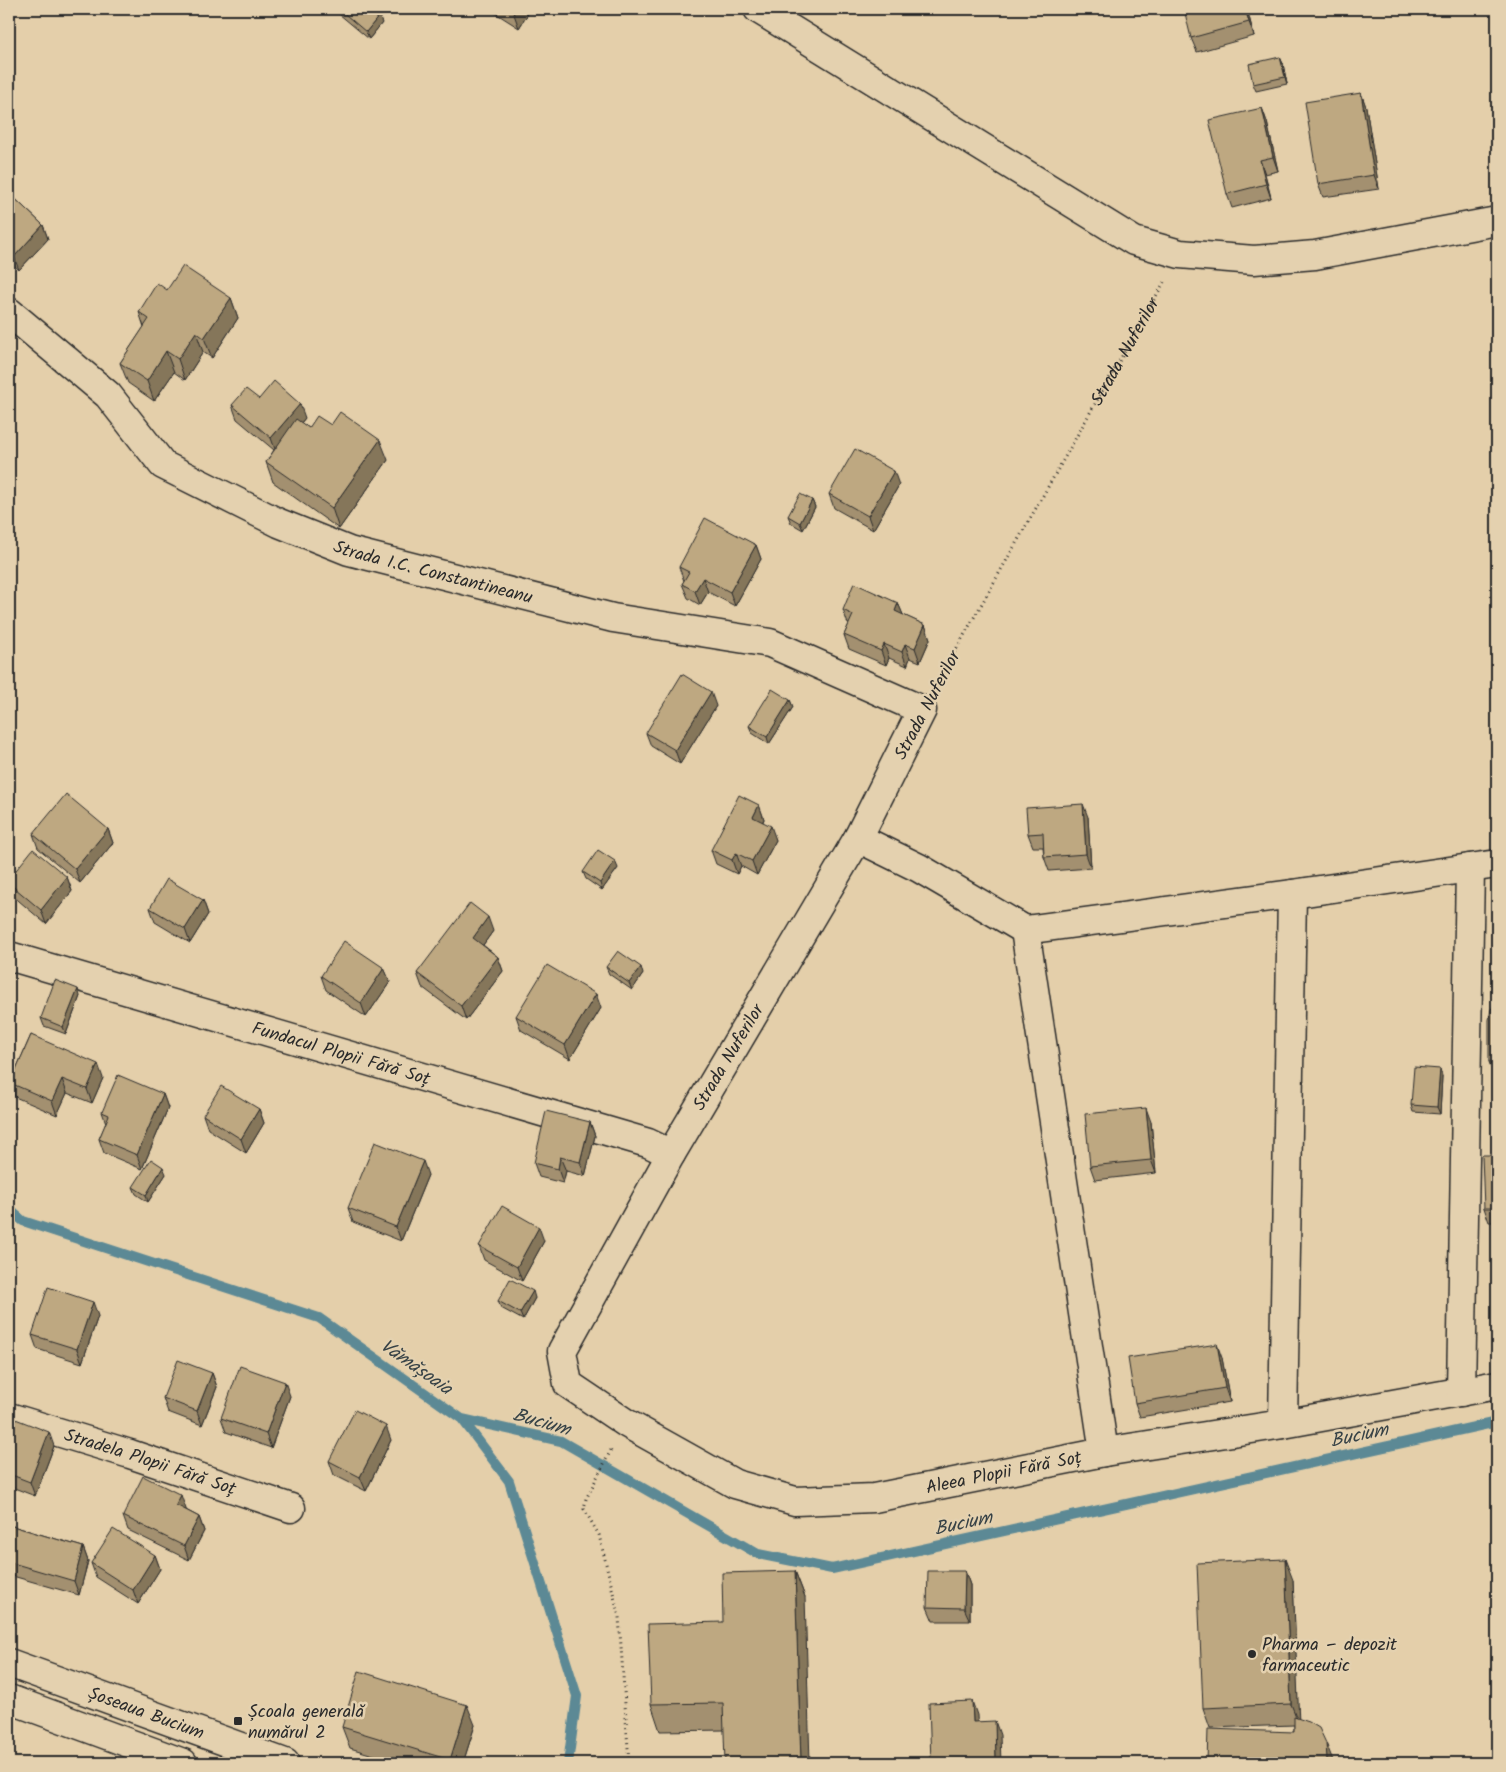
<svg xmlns="http://www.w3.org/2000/svg" width="1506" height="1772" viewBox="0 0 1506 1772" font-family="Kalam,sans-serif">
<rect width="100%" height="100%" fill="#e4cfaa"/>
<filter id="ink" filterUnits="userSpaceOnUse"><feTurbulence type="fractalNoise" baseFrequency=".02" numOctaves="2"/><feDisplacementMap in="SourceGraphic" scale="10" xChannelSelector="R" yChannelSelector="G"/><feConvolveMatrix kernelMatrix="1 2 1 2 8 2 1 2 1" color-interpolation-filters="sRGB"/></filter>
<g filter="url(#ink)">
<g fill="none" stroke-linecap="round" stroke-linejoin="round">
<path stroke="#5c8995" stroke-width="10" d="M 9,1209 L 23,1221 L 319,1318 L 462,1419 L 509,1481 L 577,1696 L 568,1763
M 462,1419 L 561,1441 L 758,1554 L 832,1569 L 1497,1422"/>
<g stroke="#2b2b2b" stroke-width="31">
<g id="street">
<path d="M 758,9 L 1134,241 L 1180,254 L 1254,260 L 1315,255 L 1497,221"/>
<path id="s2" d="M 9,312 L 108,395 L 163,465 L 279,523 L 349,551 L 613,618 L 770,643 L 922,710 L 858,838 L 671,1154 L 562,1351 L 568,1384 L 626,1423 L 735,1484 L 795,1501 L 874,1498 L 1104,1452 L 1283,1424 L 1497,1385"/>
<path d="M 858,838 L 919,868 L 1025,930 L 1292,894 L 1283,1424"/>
<path d="M 1292,894 L 1497,864"/>
<path d="M 1025,930 L 1104,1452"/>
<path id="s3" d="M 9,956 L 648,1143 L 671,1154"/>
<path d="M 1461,1392 L 1470,868"/>
<path id="s4" d="M 9,1417 L 130,1454 L 291,1508"/>
</g>
</g>
<g stroke="#2b2b2b" stroke-width="31">
<g id="primary">
<path id="s5" d="M 9,1663 L 285,1763"/>
<path d="M 9,1699 L 183,1763"/>
</g>
</g>
<g stroke="#2b2b2b" stroke-width="3" stroke-dasharray="1 4" stroke-linecap="butt">
<path id="s1" d="M 937,683 L 1164,282"/>
<path d="M 611,1450 L 586,1499 L 584,1509 L 599,1535 L 619,1617 L 629,1763"/>
</g>
<use href="#street" stroke="#e4d1af" stroke-width="28"/>
<use href="#primary" stroke="#e4d1af" stroke-width="28"/>
</g>
<path fill="#a3906f" stroke="#2b2b2b" d="M 337,9 L 370,9 L 382,23 L 369,39 L 339,14 Z
M 489,9 L 531,9 L 519,28 Z
M 1247,9 L 1254,36 L 1197,52 L 1191,38 Z
M 1280,57 L 1283,64 L 1287,84 L 1256,91 L 1253,84 Z
M 1361,93 L 1366,107 L 1379,189 L 1323,197 L 1318,184 Z
M 1262,108 L 1267,122 L 1278,171 L 1265,174 L 1271,198 L 1232,208 L 1227,194 Z
M 9,193 L 43,225 L 48,239 L 19,270 L 9,261 Z
M 167,290 L 231,298 L 238,318 L 212,358 L 203,352 L 185,380 L 174,372 L 154,401 L 128,383 L 120,363 L 144,327 L 139,312 Z
M 259,399 L 305,418 L 301,423 L 309,428 L 388,460 L 339,529 L 273,482 L 266,462 L 274,450 L 237,419 L 232,405 Z
M 899,485 L 873,530 L 834,508 L 829,494 Z
M 812,500 L 815,507 L 803,530 L 791,523 L 788,516 Z
M 756,545 L 761,559 L 735,606 L 708,592 L 700,605 L 688,598 L 682,584 L 684,581 L 679,567 Z
M 898,603 L 903,615 L 925,625 L 930,639 L 920,662 L 910,658 L 907,666 L 889,658 L 886,665 L 849,649 L 844,635 L 849,624 L 848,624 L 843,610 Z
M 790,700 L 793,707 L 769,744 L 752,733 L 749,726 Z
M 716,706 L 680,764 L 651,746 L 646,733 Z
M 759,805 L 764,819 L 763,822 L 776,840 L 757,875 L 741,866 L 737,874 L 716,864 L 711,850 Z
M 1088,817 L 1091,868 L 1049,871 L 1044,857 L 1043,847 L 1033,847 L 1028,834 Z
M 108,829 L 113,843 L 80,883 L 38,848 L 33,834 Z
M 618,868 L 602,890 L 586,879 L 583,872 Z
M 67,877 L 72,891 L 46,924 L 12,895 L 9,888 L 9,879 Z
M 203,900 L 208,914 L 190,943 L 155,922 L 150,908 Z
M 493,931 L 483,945 L 498,957 L 503,971 L 466,1020 L 422,987 L 417,973 Z
M 606,967 L 643,974 L 632,990 L 609,974 Z
M 384,968 L 390,982 L 366,1017 L 326,990 L 321,976 Z
M 80,996 L 66,1034 L 44,1026 L 41,1018 Z
M 1497,1002 L 1497,1075 L 1494,1075 L 1489,1062 Z
M 601,1008 L 570,1059 L 521,1030 L 516,1016 Z
M 31,1035 L 103,1078 L 92,1103 L 67,1093 L 57,1115 L 15,1097 L 10,1083 Z
M 1442,1076 L 1440,1114 L 1413,1112 L 1411,1105 Z
M 163,1094 L 168,1108 L 142,1169 L 104,1153 L 99,1139 L 106,1123 L 102,1112 Z
M 259,1109 L 264,1123 L 246,1153 L 208,1129 L 203,1115 Z
M 590,1122 L 595,1136 L 585,1176 L 566,1171 L 563,1183 L 539,1177 L 534,1163 Z
M 1151,1122 L 1156,1173 L 1095,1180 L 1090,1166 Z
M 1497,1135 L 1497,1222 L 1489,1222 L 1484,1208 L 1495,1155 Z
M 166,1174 L 148,1202 L 136,1194 L 133,1187 Z
M 428,1175 L 401,1241 L 353,1222 L 348,1208 Z
M 544,1241 L 522,1281 L 484,1260 L 479,1246 Z
M 535,1298 L 523,1320 L 501,1308 L 498,1301 Z
M 98,1316 L 82,1363 L 37,1349 L 32,1335 Z
M 1222,1358 L 1230,1402 L 1140,1417 L 1135,1403 Z
M 212,1373 L 217,1387 L 202,1425 L 168,1412 L 163,1398 Z
M 290,1396 L 271,1448 L 226,1432 L 221,1418 Z
M 9,1429 L 54,1446 L 35,1496 L 9,1486 Z
M 391,1440 L 366,1491 L 334,1475 L 329,1461 Z
M 186,1509 L 186,1510 L 199,1517 L 204,1531 L 189,1560 L 128,1530 L 123,1516 Z
M 9,1525 L 83,1547 L 88,1561 L 79,1595 L 9,1575 Z
M 155,1555 L 160,1569 L 138,1604 L 96,1577 L 91,1563 Z
M 795,1571 L 805,1597 L 724,1730 L 660,1731 L 651,1704 Z
M 965,1571 L 970,1585 L 970,1621 L 933,1621 L 927,1607 Z
M 1293,1580 L 1298,1718 L 1294,1732 L 1294,1725 L 1210,1728 L 1203,1708 Z
M 475,1725 L 463,1763 L 400,1763 L 350,1748 L 342,1727 Z"/>
<path fill="#85765a" stroke="#2b2b2b" d="M 421,9 L 427,9 L 423,13 Z
M 512,9 L 531,9 L 519,28 Z
M 1245,9 L 1247,9 L 1254,36 L 1249,22 Z
M 379,16 L 382,23 L 369,39 L 366,32 Z
M 1280,57 L 1283,64 L 1287,84 L 1285,77 Z
M 1361,93 L 1366,107 L 1379,189 L 1374,175 Z
M 1262,108 L 1267,122 L 1278,171 L 1273,157 Z
M 1260,160 L 1265,174 L 1271,198 L 1266,184 Z
M 43,225 L 48,239 L 19,270 L 14,257 Z
M 231,298 L 238,318 L 212,358 L 204,338 Z
M 196,332 L 203,352 L 185,380 L 178,359 Z
M 166,351 L 174,372 L 154,401 L 147,381 Z
M 300,404 L 305,418 L 276,452 L 271,438 Z
M 380,440 L 388,460 L 339,529 L 332,508 Z
M 894,471 L 899,485 L 873,530 L 868,516 Z
M 812,500 L 815,507 L 803,530 L 800,523 Z
M 756,545 L 761,559 L 735,606 L 730,592 Z
M 703,578 L 708,592 L 700,605 L 695,591 Z
M 898,603 L 904,617 L 895,611 Z
M 925,625 L 930,639 L 920,662 L 915,648 Z
M 884,644 L 889,658 L 886,665 L 881,651 Z
M 905,644 L 910,658 L 907,666 L 902,652 Z
M 711,692 L 716,706 L 680,764 L 675,750 Z
M 790,700 L 793,707 L 769,744 L 767,737 Z
M 1083,804 L 1088,817 L 1091,868 L 1086,854 Z
M 759,805 L 764,819 L 758,830 L 753,817 Z
M 11,820 L 16,834 L 9,843 L 9,823 Z
M 771,826 L 776,840 L 757,875 L 752,861 Z
M 108,829 L 113,843 L 80,883 L 75,869 Z
M 736,853 L 741,866 L 737,874 L 732,860 Z
M 615,861 L 618,868 L 602,890 L 600,883 Z
M 67,877 L 72,891 L 46,924 L 41,910 Z
M 203,900 L 208,914 L 190,943 L 185,929 Z
M 488,917 L 493,931 L 478,952 L 473,938 Z
M 498,957 L 503,971 L 466,1020 L 461,1006 Z
M 641,967 L 643,974 L 632,990 L 629,983 Z
M 384,968 L 390,982 L 366,1017 L 361,1003 Z
M 78,989 L 80,996 L 66,1034 L 63,1027 Z
M 596,994 L 601,1008 L 570,1059 L 565,1045 Z
M 98,1064 L 103,1078 L 92,1103 L 87,1089 Z
M 1440,1069 L 1442,1076 L 1440,1114 L 1437,1107 Z
M 62,1079 L 67,1093 L 57,1115 L 52,1101 Z
M 163,1094 L 168,1108 L 142,1169 L 137,1155 Z
M 1146,1108 L 1151,1122 L 1156,1173 L 1151,1160 Z
M 259,1109 L 264,1123 L 246,1153 L 241,1139 Z
M 590,1122 L 595,1136 L 585,1176 L 580,1162 Z
M 560,1157 L 566,1171 L 563,1183 L 558,1169 Z
M 423,1161 L 428,1175 L 401,1241 L 396,1227 Z
M 163,1167 L 166,1174 L 148,1202 L 146,1195 Z
M 539,1227 L 544,1241 L 522,1281 L 517,1267 Z
M 533,1291 L 535,1298 L 523,1320 L 520,1313 Z
M 93,1302 L 98,1316 L 82,1363 L 77,1349 Z
M 1217,1344 L 1222,1358 L 1230,1402 L 1225,1388 Z
M 212,1373 L 217,1387 L 202,1425 L 197,1411 Z
M 285,1382 L 290,1396 L 271,1448 L 266,1434 Z
M 386,1426 L 391,1440 L 366,1491 L 360,1477 Z
M 49,1432 L 54,1446 L 35,1496 L 30,1482 Z
M 181,1495 L 186,1509 L 181,1519 L 176,1505 Z
M 199,1517 L 204,1531 L 189,1560 L 184,1546 Z
M 83,1547 L 88,1561 L 79,1595 L 74,1581 Z
M 155,1555 L 160,1569 L 138,1604 L 133,1590 Z
M 1285,1559 L 1293,1580 L 1299,1724 L 1291,1704 Z
M 795,1571 L 805,1597 L 810,1763 L 801,1763 Z
M 965,1571 L 970,1585 L 970,1621 L 964,1608 Z
M 972,1701 L 977,1715 L 978,1736 L 973,1722 Z
M 467,1705 L 475,1725 L 463,1763 L 451,1763 L 450,1760 Z
M 995,1721 L 1000,1735 L 1001,1763 L 996,1763 Z
M 1326,1743 L 1334,1763 L 1325,1763 Z"/>
<path fill="#bea881" stroke="#2b2b2b" d="M 339,9 L 370,9 L 379,16 L 366,32 Z
M 1184,9 L 1245,9 L 1249,22 L 1191,38 Z
M 1280,57 L 1285,77 L 1253,84 L 1249,64 Z
M 1361,93 L 1374,175 L 1318,184 L 1305,102 Z
M 1262,108 L 1273,157 L 1260,160 L 1266,184 L 1227,194 L 1209,120 Z
M 9,193 L 43,225 L 14,257 L 9,252 Z
M 183,266 L 231,298 L 204,338 L 196,332 L 178,359 L 166,351 L 147,381 L 120,363 L 149,319 L 139,312 L 157,283 L 167,290 Z
M 274,381 L 300,404 L 271,438 L 232,405 L 246,389 L 259,399 Z
M 340,412 L 380,440 L 332,508 L 266,462 L 296,419 L 309,428 L 317,416 L 331,425 Z
M 855,449 L 894,471 L 868,516 L 829,494 Z
M 800,494 L 812,500 L 800,523 L 788,516 Z
M 705,518 L 756,545 L 730,592 L 703,578 L 695,591 L 682,584 L 689,572 L 679,567 Z
M 854,583 L 898,603 L 895,611 L 925,625 L 915,648 L 905,644 L 902,652 L 884,644 L 881,651 L 844,635 L 853,615 L 843,610 Z
M 682,674 L 711,692 L 675,750 L 646,733 Z
M 772,689 L 790,700 L 767,737 L 749,726 Z
M 66,794 L 108,829 L 75,869 L 33,834 Z
M 739,795 L 759,805 L 753,817 L 771,826 L 752,861 L 736,853 L 732,860 L 711,850 Z
M 1083,804 L 1086,854 L 1044,857 L 1043,833 L 1028,834 L 1026,808 Z
M 33,849 L 67,877 L 41,910 L 9,883 L 9,879 Z
M 598,850 L 615,861 L 600,883 L 583,872 Z
M 167,879 L 203,900 L 185,929 L 150,908 Z
M 470,903 L 488,917 L 473,938 L 498,957 L 461,1006 L 417,973 Z
M 344,941 L 384,968 L 361,1003 L 321,976 Z
M 618,951 L 641,967 L 629,983 L 606,967 Z
M 547,965 L 596,994 L 565,1045 L 516,1016 Z
M 55,980 L 78,989 L 63,1027 L 41,1018 Z
M 1497,1002 L 1497,1061 L 1489,1062 L 1489,1020 L 1491,1009 Z
M 31,1035 L 98,1064 L 87,1089 L 62,1079 L 52,1101 L 10,1083 Z
M 1414,1067 L 1440,1069 L 1437,1107 L 1411,1105 Z
M 118,1075 L 163,1094 L 137,1155 L 99,1139 L 109,1115 L 102,1112 Z
M 221,1086 L 259,1109 L 241,1139 L 203,1115 Z
M 1146,1108 L 1151,1160 L 1090,1166 L 1085,1114 Z
M 546,1111 L 590,1122 L 580,1162 L 560,1157 L 558,1169 L 534,1163 Z
M 1494,1135 L 1497,1135 L 1497,1208 L 1484,1208 L 1482,1155 L 1495,1155 Z
M 375,1142 L 423,1161 L 396,1227 L 348,1208 Z
M 151,1159 L 163,1167 L 146,1195 L 133,1187 Z
M 502,1206 L 539,1227 L 517,1267 L 479,1246 Z
M 510,1279 L 533,1291 L 520,1313 L 498,1301 Z
M 1497,1284 L 1497,1301 L 1495,1285 Z
M 48,1287 L 93,1302 L 77,1349 L 32,1335 Z
M 1217,1344 L 1225,1388 L 1135,1403 L 1128,1358 Z
M 178,1360 L 212,1373 L 197,1411 L 163,1398 Z
M 240,1366 L 285,1382 L 266,1434 L 221,1418 Z
M 355,1410 L 386,1426 L 360,1477 L 329,1461 Z
M 13,1418 L 49,1432 L 30,1482 L 9,1474 L 9,1429 Z
M 143,1476 L 181,1495 L 176,1505 L 199,1517 L 184,1546 L 123,1516 Z
M 9,1525 L 83,1547 L 74,1581 L 9,1562 Z
M 113,1529 L 155,1555 L 133,1590 L 91,1563 Z
M 1285,1559 L 1291,1704 L 1203,1708 L 1197,1563 Z
M 795,1571 L 801,1763 L 725,1763 L 723,1703 L 651,1704 L 648,1624 L 723,1622 L 722,1573 Z
M 928,1571 L 965,1571 L 964,1608 L 927,1607 Z
M 359,1671 L 467,1705 L 450,1760 L 342,1727 Z
M 972,1701 L 973,1722 L 995,1721 L 996,1763 L 931,1763 L 929,1703 Z
M 1294,1717 L 1309,1722 L 1319,1728 L 1326,1743 L 1327,1760 L 1325,1763 L 1207,1763 L 1208,1729 L 1294,1732 Z
M 9,1760 L 18,1763 L 9,1763 Z"/>
</g>
<g fill="#2b2b2b" stroke="#e4d1af" stroke-width="2">
<circle cx="1252" cy="1654" r="5"/>
<rect x="233" y="1716" width="10" height="10" rx="2.5"/>
</g>
<g text-anchor="middle" stroke-width="5" stroke-linejoin="round" paint-order="stroke">
<g font-size="18" fill="#2b2b2b" stroke="#e4d1af">
<text dy="6" stroke="none"><textPath href="#s1" startOffset="381">Strada Nuferilor</textPath></text>
<text dy="6" stroke="none"><textPath href="#s2" startOffset="510">Strada I.C. Constantineanu</textPath></text>
<text transform="translate(927 705) rotate(-62)" y="6">Strada Nuferilor</text>
<text dy="6" stroke="none"><textPath href="#s3" startOffset="346">Fundacul Plopii Fără Soț</textPath></text>
<text transform="translate(728 1057) rotate(-59)" y="6">Strada Nuferilor</text>
<text dy="6" stroke="none"><textPath href="#s4" startOffset="148">Stradela Plopii Fără Soț</textPath></text>
<text dy="6" stroke="none"><textPath href="#s2" startOffset="2258">Aleea Plopii Fără Soț</textPath></text>
<text dy="6" stroke="none"><textPath href="#s5" startOffset="146">Șoseaua Bucium</textPath></text>
</g>
<g font-size="18" fill="#2b2b2b" stroke="#e4d1af" text-anchor="start">
<text x="1262" y="1650">Pharma – depozit<tspan x="1262" dy="21">farmaceutic</tspan></text>
<text x="248" y="1717">Școala generală<tspan x="248" dy="21">numărul 2</tspan></text>
</g>
<g font-size="19" font-style="italic" fill="#374246" stroke="#e4d1af">
<text transform="translate(417 1366) rotate(35)" y="7">Vămășoaia</text>
<text transform="translate(542 1421) rotate(16)" y="7">Bucium</text>
<text transform="translate(1359 1434) rotate(-12)" y="7">Bucium</text>
<text transform="translate(963 1522) rotate(-12)" y="7">Bucium</text>
</g>
</g>
<rect width="1506" height="1772" fill="none" stroke="#e4d1af" stroke-width="30"/>
<rect x="15" y="15" width="1476" height="1742" fill="none" stroke="#2b2b2b" stroke-width="2" filter="url(#ink)"/>
</svg>
